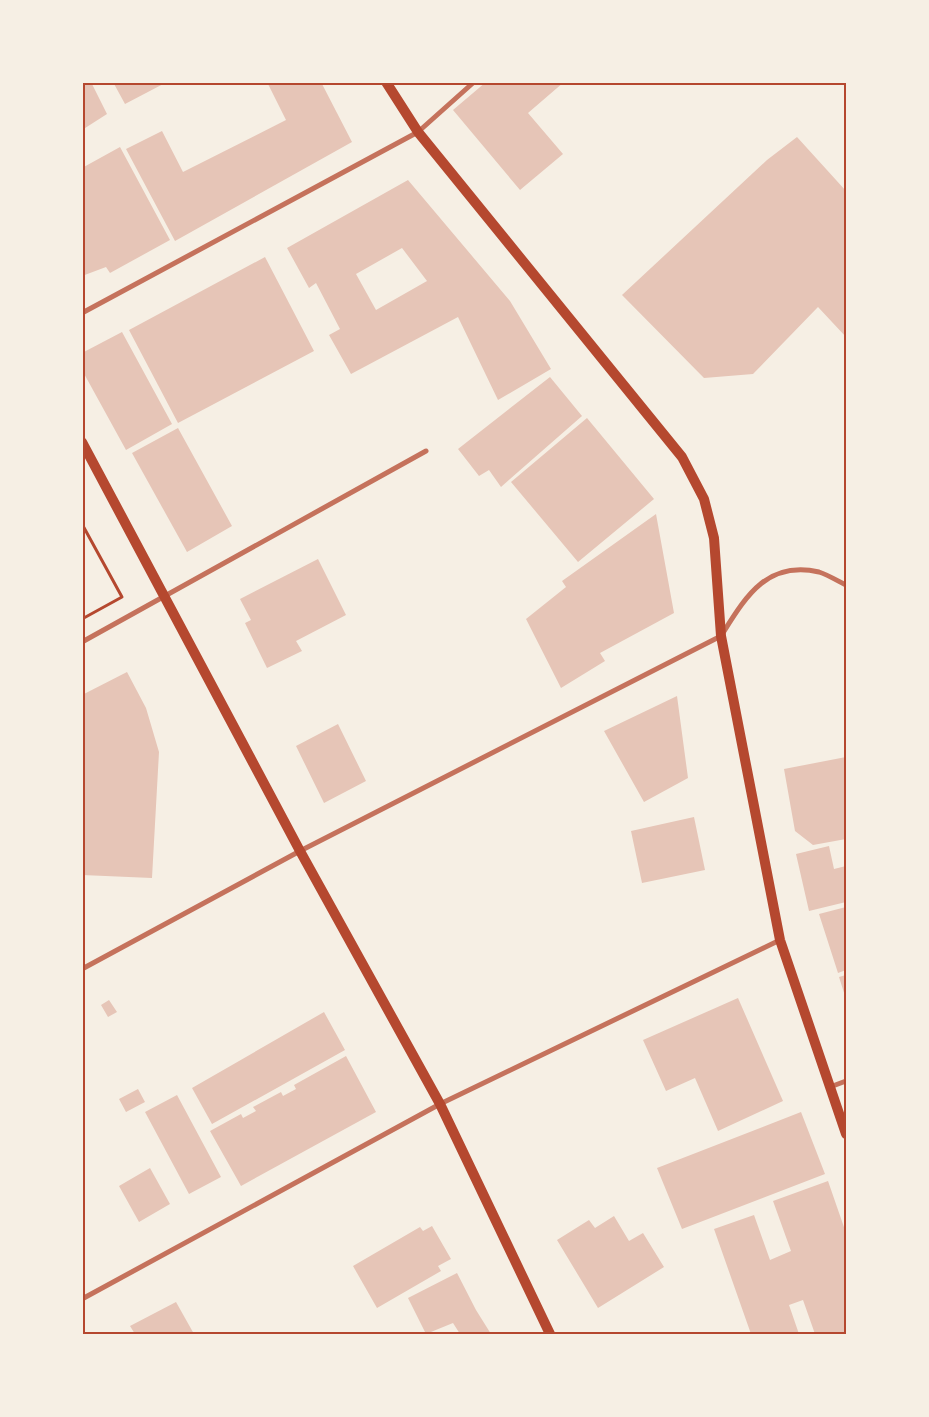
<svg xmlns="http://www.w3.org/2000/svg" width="929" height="1417" viewBox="0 0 929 1417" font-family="Lato,sans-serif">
<rect width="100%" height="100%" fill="#f6efe4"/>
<path fill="#e6c5b7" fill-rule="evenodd" d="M 82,82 L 91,82 L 107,114 L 82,130 Z
M 113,82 L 167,82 L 125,104 Z
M 267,82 L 321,82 L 352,142 L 175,241 L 126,149 L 162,131 L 183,172 L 286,120 Z
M 486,82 L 564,82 L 528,113 L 563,154 L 520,190 L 453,110 Z
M 797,137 L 846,191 L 846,337 L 818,307 L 753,374 L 704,378 L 622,295 L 767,160 Z
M 120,147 L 170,240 L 110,273 L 106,267 L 82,276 L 82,168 Z
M 408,180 L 510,301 L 551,369 L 498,400 L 458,317 L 351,374 L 329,335 L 340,329 L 316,283 L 309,288 L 287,248 ZM 402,248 L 427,281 L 376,310 L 356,274 Z
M 265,257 L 314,351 L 178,423 L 129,330 Z
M 122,332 L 172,424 L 126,450 L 82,370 L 82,353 Z
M 550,377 L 582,416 L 501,487 L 489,470 L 479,476 L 458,449 Z
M 587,418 L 654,499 L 578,562 L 511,482 Z
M 178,428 L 232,526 L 187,552 L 132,453 Z
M 656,514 L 674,613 L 600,653 L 605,661 L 561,688 L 526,619 L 566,587 L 562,581 Z
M 318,559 L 346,615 L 296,641 L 302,651 L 267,668 L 245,623 L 251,620 L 240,599 Z
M 127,672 L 146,708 L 159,752 L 152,878 L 82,875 L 82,695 Z
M 677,696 L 688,778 L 644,802 L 604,731 Z
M 338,724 L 366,781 L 324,803 L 296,746 Z
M 846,757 L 846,839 L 813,845 L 795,831 L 784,769 Z
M 694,817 L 705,870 L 642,883 L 631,831 Z
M 829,846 L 834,869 L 846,866 L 846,902 L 809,911 L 796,854 Z
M 846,907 L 846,970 L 838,973 L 819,914 Z
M 846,975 L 846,999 L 839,977 Z
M 738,998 L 783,1101 L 718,1131 L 695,1078 L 666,1091 L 643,1040 Z
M 109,1000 L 117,1012 L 108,1017 L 101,1005 Z
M 324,1012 L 345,1050 L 212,1124 L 192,1088 Z
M 346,1056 L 376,1112 L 241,1186 L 210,1131 L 241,1114 L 243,1118 L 256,1111 L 253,1107 L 281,1092 L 283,1096 L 296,1089 L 294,1085 Z
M 138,1089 L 145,1102 L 126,1112 L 119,1099 Z
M 177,1095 L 221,1177 L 189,1194 L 145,1112 Z
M 801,1112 L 825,1174 L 682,1229 L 657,1168 Z
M 150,1168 L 170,1204 L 139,1222 L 119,1186 Z
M 828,1181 L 846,1233 L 846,1334 L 815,1334 L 803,1300 L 789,1305 L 799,1334 L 751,1334 L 714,1229 L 754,1215 L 770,1260 L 791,1251 L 773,1201 Z
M 614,1216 L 629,1241 L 643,1233 L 664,1267 L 598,1308 L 557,1240 L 589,1220 L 595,1228 Z
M 432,1226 L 451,1259 L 438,1266 L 441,1271 L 377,1308 L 353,1266 L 420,1227 L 423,1231 Z
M 457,1273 L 476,1310 L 491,1334 L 460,1334 L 453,1323 L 426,1334 L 408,1298 Z
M 176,1302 L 194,1334 L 135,1334 L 130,1326 Z"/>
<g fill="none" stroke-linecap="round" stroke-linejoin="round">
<path stroke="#b5482f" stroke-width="3" d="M 82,524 L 122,597 L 82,619"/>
<path stroke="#c5725c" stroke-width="5" d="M 82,313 L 418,132 L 474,82
M 82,642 L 426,451
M 82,969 L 300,851 L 721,636 C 745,598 766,560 819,572 C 828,575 838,581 846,585
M 830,1087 L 846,1081
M 82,1299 L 440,1104 L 780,940"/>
<path stroke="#b5482f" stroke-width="10" d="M 386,82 L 418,132 L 682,457 L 704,499 L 714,538 L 721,636 L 780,940 L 846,1134
M 82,442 L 300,851 L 440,1104 L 550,1334"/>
</g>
<rect width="929" height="1417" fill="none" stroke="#f6efe4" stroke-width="168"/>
<rect x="84" y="84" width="761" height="1249" fill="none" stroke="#b5482f" stroke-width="2"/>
</svg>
